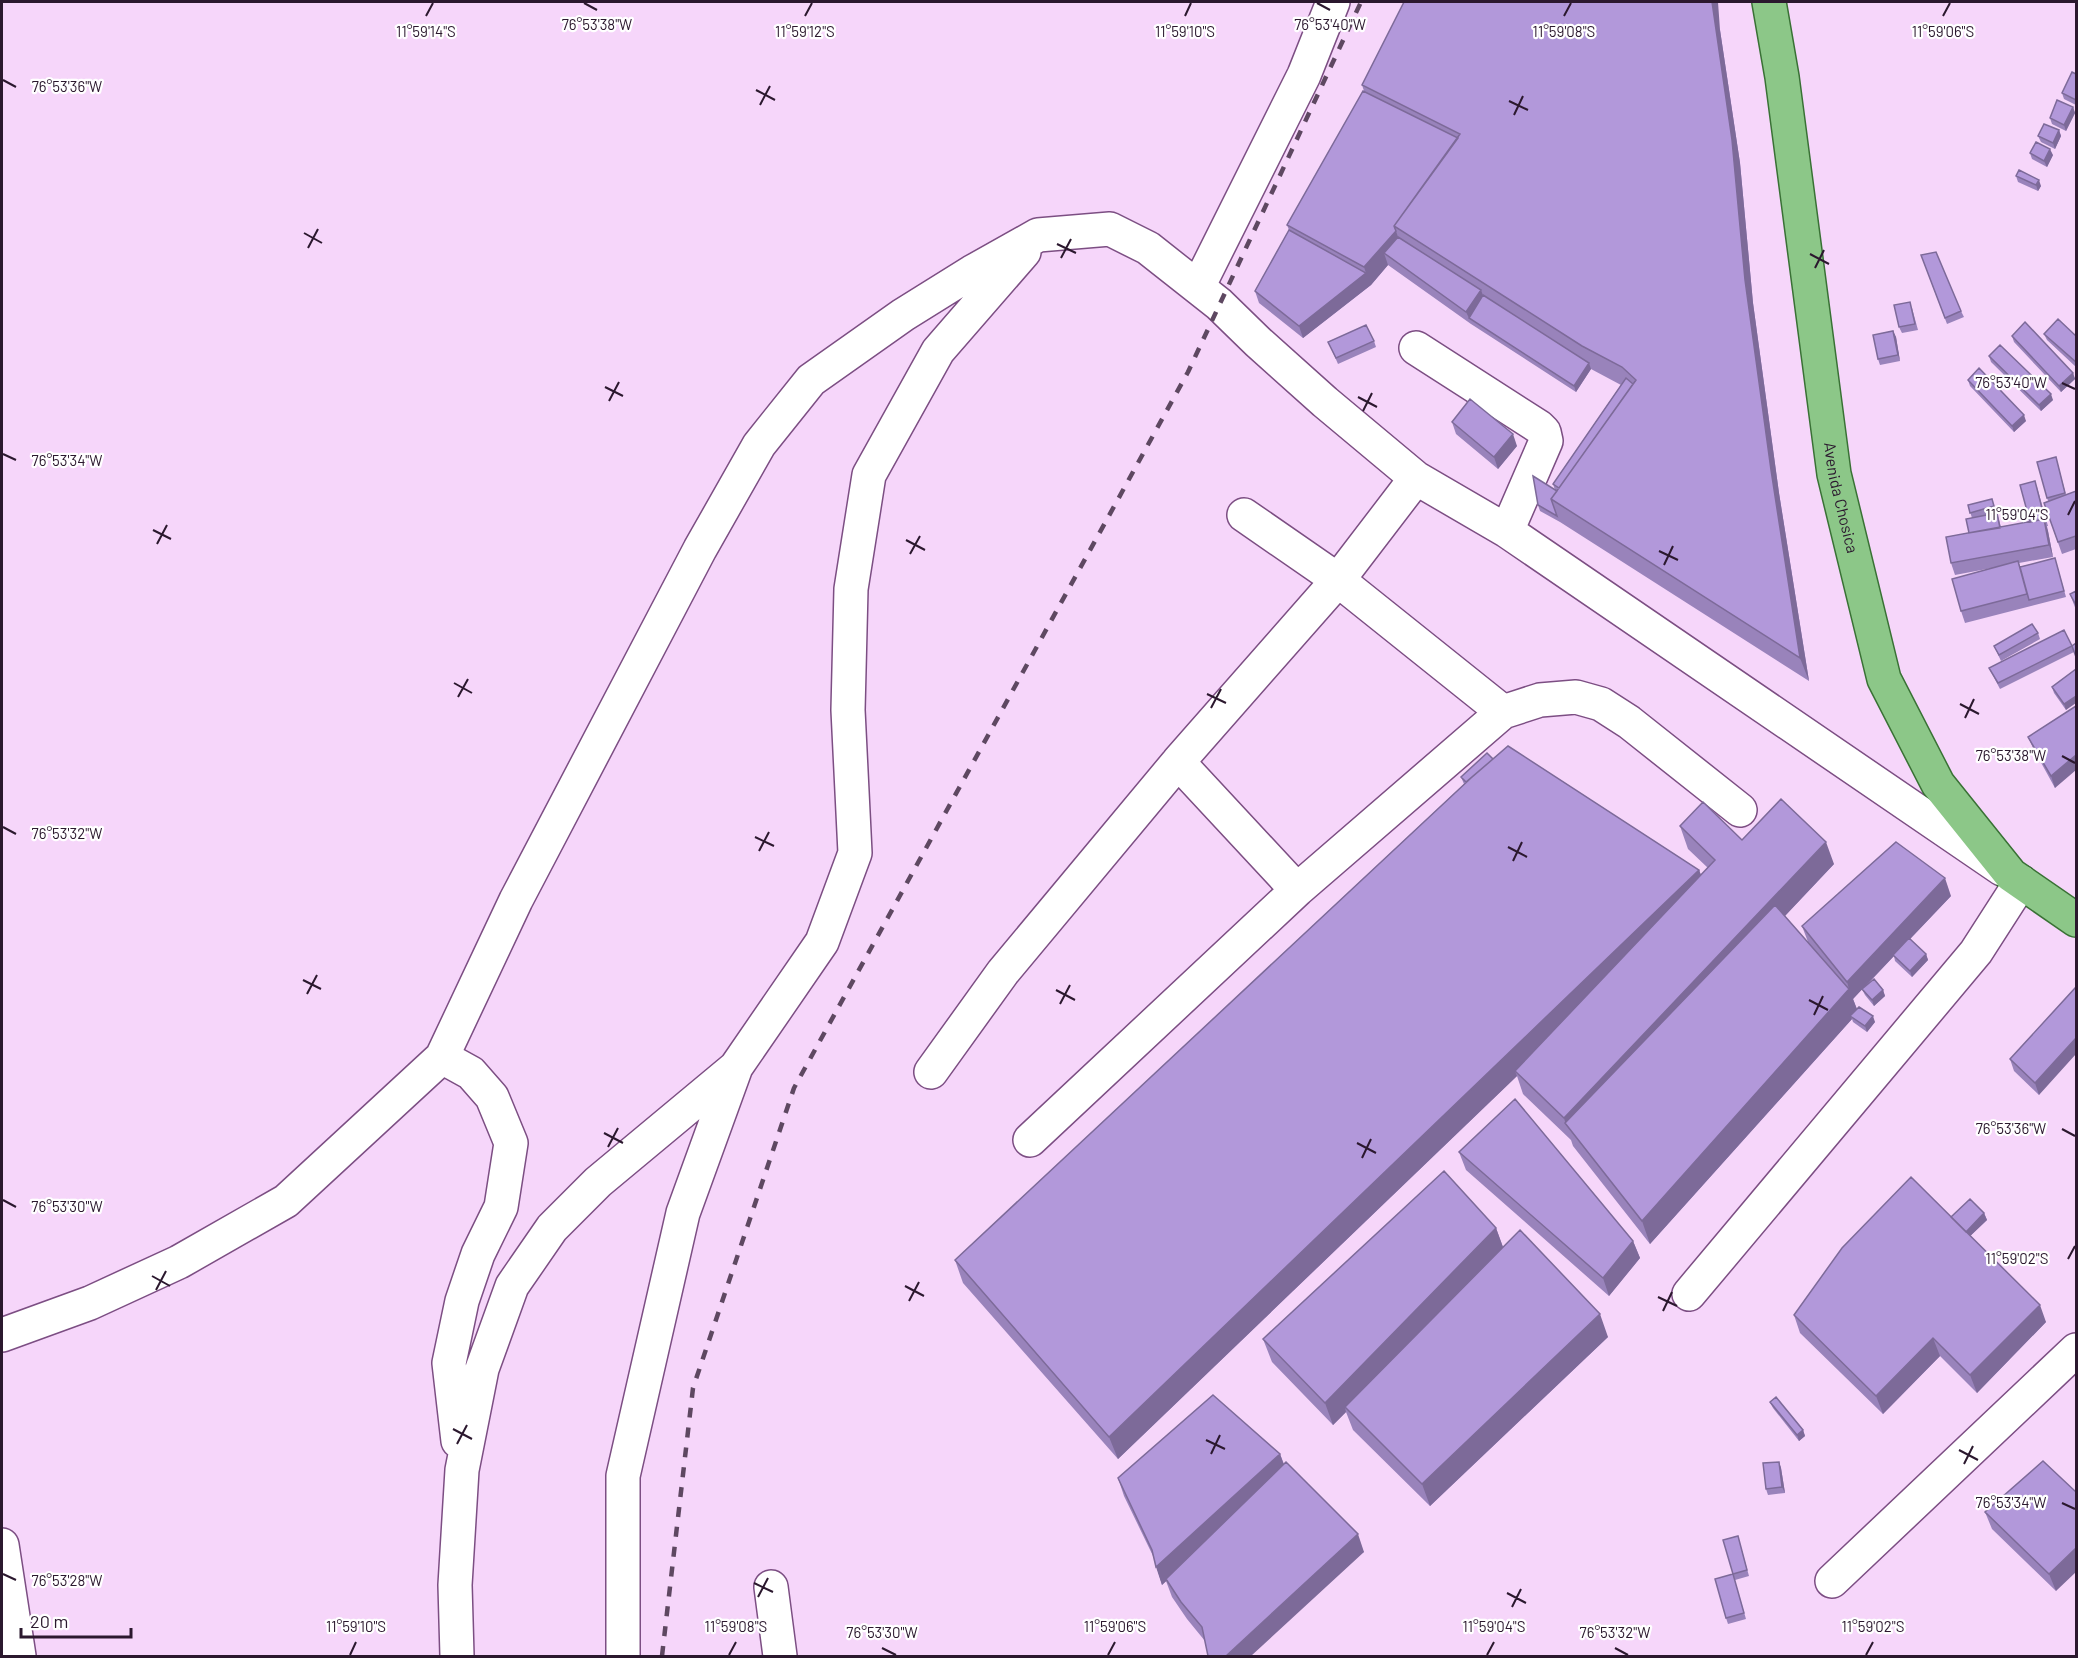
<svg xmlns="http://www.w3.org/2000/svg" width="2078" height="1658" viewBox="0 0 2078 1658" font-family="Barlow,sans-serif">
<rect width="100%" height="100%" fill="#f6d6fa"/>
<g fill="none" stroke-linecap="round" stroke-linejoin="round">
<g stroke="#7c4e83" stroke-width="36">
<path id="minor" d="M 1198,287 L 1304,75 L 1333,2
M 1416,348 L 1539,427 L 1544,432 L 1546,441 L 1507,531
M 1244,515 L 1338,580 L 1503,712 L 1540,700 L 1576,697 L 1601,704 L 1629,722 L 1740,810
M 1178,762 L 1297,890 L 1503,712
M 442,1057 L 471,1073 L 492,1097 L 511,1143 L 501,1207 L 478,1254 L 462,1301 L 449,1363 L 458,1441
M 931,1072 L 1003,972 L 1178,762 L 1338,580 L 1416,478
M 1030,1140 L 1297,890
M 1689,1294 L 1976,952 L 2021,882
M 2,1335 L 90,1303 L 179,1262 L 286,1201 L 442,1057 L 516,900 L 700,549 L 759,445 L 811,380 L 903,315 L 972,272 L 1038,235 L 1110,229 L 1148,248 L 1219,304 L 1258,342 L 1325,402 L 1416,478 L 1507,531 L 2002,869
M 2,1545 L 19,1656
M 1832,1581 L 2076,1350
M 771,1587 L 780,1656
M 457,1656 L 455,1585 L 462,1470 L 482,1369 L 512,1286 L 552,1228 L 598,1182 L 735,1068
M 623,1656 L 623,1476 L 683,1213 L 736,1067 L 822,942 L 855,853 L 848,710 L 851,589 L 869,475 L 938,351 L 1024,252"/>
</g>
<g stroke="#397135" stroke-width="36">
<g id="major">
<path id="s1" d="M 1769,2 L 1782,77 L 1834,474 L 1884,679 L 1938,784 L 2011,875 L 2076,920"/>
</g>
</g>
<use href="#minor" stroke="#fff" stroke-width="33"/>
<use href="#major" stroke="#8cc788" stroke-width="33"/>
<path stroke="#5e4861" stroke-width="4.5" stroke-dasharray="10 10" stroke-linecap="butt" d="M 662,1656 L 693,1388 L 794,1088 L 1188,372 L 1361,2"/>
</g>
<path fill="#9983bb" d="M 1720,30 L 1740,163 L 1753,303 L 1779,493 L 1809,681 L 1560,522 L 1540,511 L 1538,505 L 1555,490 L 1553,484 L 1621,385 L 1591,369 L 1576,392 L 1471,324 L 1388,265 L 1371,285 L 1303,338 L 1259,303 L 1255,291 L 1289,230 L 1287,225 L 1364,91 L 1362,85 Z
M 2076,74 L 2076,105 L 2064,99 L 2062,93 Z
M 2073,107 L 2075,113 L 2066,131 L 2052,124 L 2050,118 Z
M 2059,130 L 2061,136 L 2055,149 L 2041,142 L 2038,136 Z
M 2030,153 L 2053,155 L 2047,167 L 2032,159 Z
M 2016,176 L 2041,186 L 2038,191 L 2018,182 Z
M 1921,255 L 1961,311 L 1964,317 L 1947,324 Z
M 1912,308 L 1918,330 L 1902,333 L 1899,327 Z
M 1893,331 L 1896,337 L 1900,361 L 1880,365 L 1878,359 Z
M 2044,334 L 2076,336 L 2076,367 L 2047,340 Z
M 2012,336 L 2073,373 L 2075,379 L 2061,392 L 2014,342 Z
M 1374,341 L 1376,347 L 1338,364 L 1331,348 Z
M 1989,356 L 2053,400 L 2041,411 L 1991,362 Z
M 1968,380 L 2026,421 L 2014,432 L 1970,386 Z
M 1452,422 L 1517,446 L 1498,469 L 1456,434 Z
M 2056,457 L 2066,495 L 2076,491 L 2076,549 L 2062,554 L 2044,503 L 2048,501 L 2037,462 Z
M 2037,487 L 2048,526 L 2047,526 L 2053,557 L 2019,563 L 2020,567 L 2055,558 L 2066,597 L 1965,623 L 1961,611 L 1992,568 L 1955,575 L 1951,563 L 1969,533 L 1972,518 L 1968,505 L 1992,499 L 1996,512 L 1988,515 L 1997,513 L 2001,527 L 2030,522 Z
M 2076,591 L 2076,610 L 2070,594 Z
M 2038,633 L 2040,639 L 2001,661 L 1994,646 Z
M 2072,646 L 2074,652 L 2000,689 L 1989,668 Z
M 2076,669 L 2066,710 L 2054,693 L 2052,687 Z
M 2076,706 L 2055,788 L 2033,748 L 2028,737 Z
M 1493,759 L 1699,870 L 1701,875 L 1708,868 L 1688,849 L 1680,826 L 1742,840 L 1834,864 L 1785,916 L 1808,942 L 1802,926 L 1951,896 L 1910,939 L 1926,954 L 1928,960 L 1912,977 L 1895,961 L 1894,956 L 1863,989 L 1883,990 L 1885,996 L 1874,1006 L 1865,995 L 1862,989 L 1853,999 L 1857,1009 L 1875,1022 L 1867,1032 L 1853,1022 L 1852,1019 L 1650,1244 L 1573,1146 L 1571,1140 L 1523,1094 L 1517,1076 L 1118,1459 L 963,1283 L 955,1260 L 1464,784 L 1461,777 Z
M 2076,987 L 2039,1095 L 2014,1071 L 2010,1059 Z
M 1459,1152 L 1633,1241 L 1640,1258 L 1609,1296 L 1466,1170 Z
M 1984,1213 L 1987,1220 L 1970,1236 L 2046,1322 L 1977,1393 L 1940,1356 L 1883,1414 L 1800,1333 L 1794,1315 L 1951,1217 Z
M 1496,1228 L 1503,1247 L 1608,1337 L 1430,1506 L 1353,1430 L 1346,1412 L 1333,1425 L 1272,1362 L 1263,1339 Z
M 1770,1402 L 1803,1430 L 1805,1436 L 1799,1441 L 1773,1408 Z
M 1280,1454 L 1284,1464 L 1364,1552 L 1205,1641 L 1187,1619 L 1172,1597 L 1166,1581 L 1162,1585 L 1154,1558 L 1124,1496 L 1118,1478 Z
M 2043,1461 L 2056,1591 L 1992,1529 L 1985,1512 Z
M 1779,1462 L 1781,1468 L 1785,1493 L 1768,1495 L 1766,1489 Z
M 1738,1536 L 1749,1576 L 1735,1580 L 1733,1574 Z
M 1733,1574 L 1746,1619 L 1728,1624 L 1726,1618 Z"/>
<path fill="#7d6a99" d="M 1712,2 L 1718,2 L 1720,30 L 1740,163 L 1753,303 L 1779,493 L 1809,681 L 1800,658 L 1771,470 L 1745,280 Z
M 2073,107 L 2075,113 L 2066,131 L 2064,125 Z
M 2059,130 L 2061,136 L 2055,149 L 2053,143 Z
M 2050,149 L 2053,155 L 2047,167 L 2044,161 Z
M 2039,180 L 2041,186 L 2038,191 L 2036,185 Z
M 1396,231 L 1402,249 L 1384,253 L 1388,265 L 1371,285 L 1303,338 L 1299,326 L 1366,273 L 1364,267 Z
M 1481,290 L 1485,301 L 1469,318 L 1466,312 Z
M 1893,331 L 1896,337 L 1900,361 L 1898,355 Z
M 1589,363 L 1591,369 L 1576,392 L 1574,386 Z
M 2073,373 L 2075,379 L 2061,392 L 2059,386 Z
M 2051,394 L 2053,400 L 2041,411 L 2039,405 Z
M 2024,415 L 2026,421 L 2014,432 L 2012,426 Z
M 1513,434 L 1517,446 L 1498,469 L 1494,457 Z
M 2044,519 L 2048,531 L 2053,557 L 2049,545 Z
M 2076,696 L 2076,703 L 2066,710 L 2064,704 Z
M 2076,755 L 2076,770 L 2055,788 L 2051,776 Z
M 1826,842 L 1834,864 L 1576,1137 L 1566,1125 L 1564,1118 Z
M 1699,870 L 1708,893 L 1515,1071 L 1517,1076 L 1118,1459 L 1109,1437 Z
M 1945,878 L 1951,896 L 1853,999 L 1858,1012 L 1850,1016 L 1852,1019 L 1650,1244 L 1642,1221 L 1849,989 L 1847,982 Z
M 1926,954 L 1928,960 L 1912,977 L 1910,971 Z
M 1883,990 L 1885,996 L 1874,1006 L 1872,1000 Z
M 1873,1016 L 1875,1022 L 1867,1032 L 1865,1026 Z
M 2076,1038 L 2076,1054 L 2039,1095 L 2035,1083 Z
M 1984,1213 L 1987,1220 L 1964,1242 L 1962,1236 Z
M 1496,1228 L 1504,1250 L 1345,1407 L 1346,1412 L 1333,1425 L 1325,1403 Z
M 1633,1241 L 1640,1258 L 1609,1296 L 1603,1278 Z
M 2040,1305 L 2046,1322 L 1977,1393 L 1970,1375 Z
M 1600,1314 L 1608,1337 L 1430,1506 L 1422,1484 Z
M 1933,1338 L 1940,1356 L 1883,1414 L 1876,1396 Z
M 1803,1430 L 1805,1436 L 1799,1441 L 1797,1435 Z
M 1280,1454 L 1286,1471 L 1162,1585 L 1156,1567 Z
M 1779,1462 L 1781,1468 L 1785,1493 L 1782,1487 Z
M 1358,1534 L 1364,1552 L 1251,1656 L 1226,1656 Z
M 2076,1548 L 2076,1572 L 2056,1591 L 2049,1574 Z"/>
<path fill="#b298da" stroke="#7d6a99" stroke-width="1.5" d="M 1404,2 L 1712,2 L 1732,140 L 1745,280 L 1771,470 L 1800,658 L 1551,499 L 1636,380 L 1622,367 L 1582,346 L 1394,226 L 1460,134 L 1362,85 Z
M 2072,72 L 2076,74 L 2076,100 L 2062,93 Z
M 1363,91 L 1458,138 L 1394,226 L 1396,231 L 1364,267 L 1287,225 Z
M 2057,100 L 2073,107 L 2064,125 L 2050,118 Z
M 2044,124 L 2059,130 L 2053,143 L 2038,136 Z
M 2036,142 L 2050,149 L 2044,161 L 2030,153 Z
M 2019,170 L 2039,180 L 2036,185 L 2016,176 Z
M 1289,230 L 1366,273 L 1299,326 L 1255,291 Z
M 1398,237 L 1481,290 L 1466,312 L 1384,253 Z
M 1936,252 L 1961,311 L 1945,318 L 1921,255 Z
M 1483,295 L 1589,363 L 1574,386 L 1469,318 Z
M 1910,302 L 1915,324 L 1899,327 L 1894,305 Z
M 2058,319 L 2076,336 L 2076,362 L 2044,334 Z
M 2025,322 L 2073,373 L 2059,386 L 2012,336 Z
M 1366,325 L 1374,341 L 1336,358 L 1328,342 Z
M 1893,331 L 1898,355 L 1878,359 L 1873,335 Z
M 2000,345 L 2051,394 L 2039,405 L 1989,356 Z
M 1979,368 L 2024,415 L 2012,426 L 1968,380 Z
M 1626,378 L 1633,384 L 1559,488 L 1553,484 Z
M 1470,399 L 1513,434 L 1494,457 L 1452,422 Z
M 2056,457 L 2065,493 L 2047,498 L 2037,462 Z
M 1533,476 L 1557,491 L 1551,499 L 1557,516 L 1538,505 Z
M 2035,481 L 2045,520 L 2044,521 L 2044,519 L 2030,522 L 2020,485 Z
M 2076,491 L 2076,536 L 2058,542 L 2044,503 Z
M 1992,499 L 1994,506 L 1970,513 L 1968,505 Z
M 1997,513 L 2000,528 L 1969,533 L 1966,519 Z
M 2044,519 L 2049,545 L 1951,563 L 1946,537 Z
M 2055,558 L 2064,591 L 2029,600 L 2020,567 Z
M 2018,561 L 2027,594 L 1961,611 L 1952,579 Z
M 2076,591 L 2076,605 L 2070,594 Z
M 2032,624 L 2038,633 L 1999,655 L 1994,646 Z
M 2064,630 L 2072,646 L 1998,683 L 1989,668 Z
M 2076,643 L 2076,657 L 2072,646 Z
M 2076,669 L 2076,696 L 2064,704 L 2052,687 Z
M 2076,706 L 2076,755 L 2051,776 L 2028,737 Z
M 1508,746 L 1699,870 L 1109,1437 L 955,1260 L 1471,778 Z
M 1487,753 L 1493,759 L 1466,782 L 1461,777 Z
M 1781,799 L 1826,842 L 1564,1118 L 1515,1071 L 1715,860 L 1680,826 L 1703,802 L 1742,840 Z
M 1896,842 L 1945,878 L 1847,982 L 1802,926 Z
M 1775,905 L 1849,989 L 1642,1221 L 1565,1123 Z
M 1909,938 L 1926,954 L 1910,971 L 1893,955 Z
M 1874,979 L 1883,990 L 1872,1000 L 1862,989 Z
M 2076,987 L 2076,1038 L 2035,1083 L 2010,1059 Z
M 1859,1007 L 1873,1016 L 1865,1026 L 1850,1016 Z
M 1515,1099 L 1633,1241 L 1603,1278 L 1459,1152 Z
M 1444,1171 L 1496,1228 L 1325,1403 L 1263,1339 Z
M 1911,1177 L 2040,1305 L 1970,1375 L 1933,1338 L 1876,1396 L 1794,1315 L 1842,1248 Z
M 1970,1199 L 1984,1213 L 1966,1232 L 1951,1217 Z
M 1520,1230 L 1600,1314 L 1422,1484 L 1345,1407 Z
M 1213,1395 L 1280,1454 L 1156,1567 L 1152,1550 L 1118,1478 Z
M 1776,1397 L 1803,1430 L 1797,1435 L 1770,1402 Z
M 2043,1461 L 2076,1492 L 2076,1548 L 2049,1574 L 1985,1512 Z
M 1286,1462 L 1358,1534 L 1226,1656 L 1208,1656 L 1202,1627 L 1181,1602 L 1166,1579 Z
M 1779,1462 L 1782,1487 L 1766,1489 L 1763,1463 Z
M 1738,1536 L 1747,1570 L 1733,1574 L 1723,1540 Z
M 1733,1574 L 1744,1613 L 1726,1618 L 1715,1579 Z"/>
<path fill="none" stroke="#2b182e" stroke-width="2" d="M 584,3 L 597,10M 1317,3 L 1330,10M 426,16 L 433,3M 805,16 L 812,3M 1185,16 L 1191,3M 1564,16 L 1571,3M 1943,16 L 1950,3M 3,80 L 16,87M 756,90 L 775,100M 1509,101 L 1528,110M 760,105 L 770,86M 1514,115 L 1523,96M 304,233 L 322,243M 1057,244 L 1076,253M 308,248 L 318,229M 1810,254 L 1829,264M 1061,258 L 1071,239M 1815,268 L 1824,250M 2062,383 L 2075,389M 605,387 L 623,396M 1358,397 L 1377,407M 609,401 L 619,382M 1363,411 L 1372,393M 3,454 L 16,460M 2068,515 L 2075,501M 153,530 L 171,539M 906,540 L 925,550M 157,544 L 167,525M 1659,551 L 1678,560M 910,554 L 920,536M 1664,565 L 1673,546M 454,683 L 472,693M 1207,694 L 1226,703M 458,697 L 468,679M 1960,704 L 1979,714M 1211,708 L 1221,689M 1965,718 L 1974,699M 2062,756 L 2075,763M 3,827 L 16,834M 755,837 L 774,846M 1508,847 L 1527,857M 759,851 L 769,832M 1513,861 L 1522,842M 303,980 L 321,989M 1056,990 L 1075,1000M 307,994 L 317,975M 1809,1000 L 1828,1010M 1060,1004 L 1070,985M 1814,1015 L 1823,996M 2062,1129 L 2075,1136M 604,1133 L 623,1143M 1357,1143 L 1376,1153M 608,1147 L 618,1128M 1362,1158 L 1371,1139M 3,1200 L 16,1207M 2068,1259 L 2075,1246M 152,1276 L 170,1286M 905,1286 L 924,1296M 156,1290 L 166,1271M 1658,1297 L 1677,1306M 909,1301 L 919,1282M 1663,1311 L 1672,1292M 453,1429 L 472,1439M 1206,1440 L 1225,1449M 457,1444 L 467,1425M 1959,1450 L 1978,1460M 1211,1454 L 1220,1435M 1964,1464 L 1973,1446M 2062,1503 L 2075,1509M 3,1574 L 16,1580M 754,1583 L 773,1592M 1507,1593 L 1526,1603M 758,1597 L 768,1578M 1512,1607 L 1521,1589M 882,1648 L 896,1655M 1615,1648 L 1628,1655M 350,1655 L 356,1642M 729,1655 L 736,1642M 1108,1655 L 1115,1642M 1487,1655 L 1494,1642M 1866,1655 L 1873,1642"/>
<g text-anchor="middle" stroke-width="4.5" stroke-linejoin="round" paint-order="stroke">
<g font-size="16" fill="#2b182e" stroke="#fff">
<text dy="6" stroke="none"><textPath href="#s1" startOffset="501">Avenida Chosica</textPath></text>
</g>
</g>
<g font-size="15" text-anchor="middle" fill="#2b182e" stroke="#fff" stroke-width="4.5" stroke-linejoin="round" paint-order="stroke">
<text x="597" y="30">76°53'38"W</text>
<text x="1330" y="30">76°53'40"W</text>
<text x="426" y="37">11°59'14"S</text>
<text x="805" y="37">11°59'12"S</text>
<text x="1185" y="37">11°59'10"S</text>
<text x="1564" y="37">11°59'08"S</text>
<text x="1943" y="37">11°59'06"S</text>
<text x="67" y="92">76°53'36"W</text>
<text x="2011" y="388">76°53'40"W</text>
<text x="67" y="466">76°53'34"W</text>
<text x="2017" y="520">11°59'04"S</text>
<text x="2011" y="761">76°53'38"W</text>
<text x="67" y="839">76°53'32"W</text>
<text x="2011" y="1134">76°53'36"W</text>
<text x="67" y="1212">76°53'30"W</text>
<text x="2017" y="1264">11°59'02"S</text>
<text x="2011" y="1508">76°53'34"W</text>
<text x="67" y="1586">76°53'28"W</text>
<text x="356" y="1632">11°59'10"S</text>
<text x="736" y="1632">11°59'08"S</text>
<text x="1115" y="1632">11°59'06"S</text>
<text x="1494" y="1632">11°59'04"S</text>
<text x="1873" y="1632">11°59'02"S</text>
<text x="882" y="1638">76°53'30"W</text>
<text x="1615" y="1638">76°53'32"W</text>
</g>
<rect width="2078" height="1658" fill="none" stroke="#2b182e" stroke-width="6"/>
<path d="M21 1628v9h110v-9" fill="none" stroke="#2b182e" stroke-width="3"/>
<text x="30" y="1628" font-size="18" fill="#2b182e" stroke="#ffffff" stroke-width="4.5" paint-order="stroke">20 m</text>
</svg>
